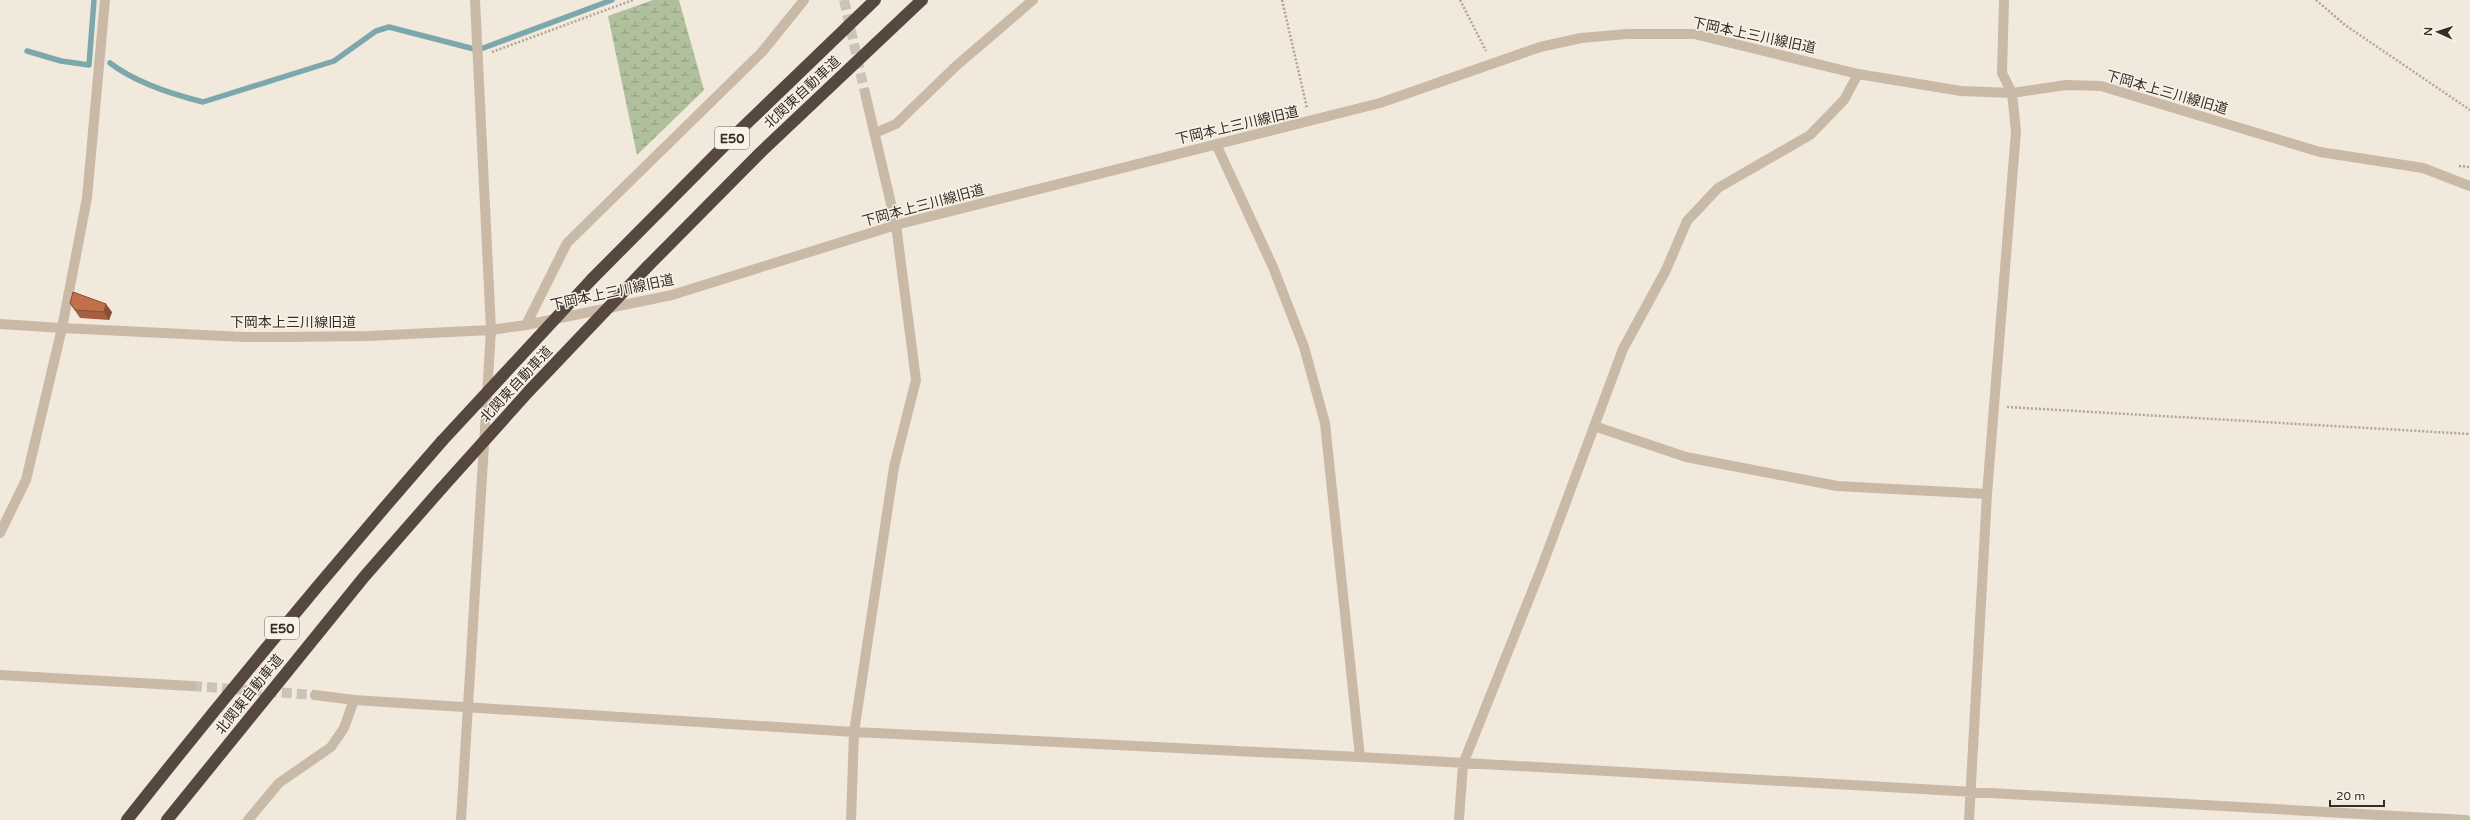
<svg xmlns="http://www.w3.org/2000/svg" width="2470" height="820" viewBox="0 0 2470 820" font-family="'Varela Round','Noto Sans JP',sans-serif">
<defs>
<pattern id="wetland-marsh" width="20" height="14" patternUnits="userSpaceOnUse"><rect width="20" height="14" fill="#b1c09c"/><path d="M1 5h8M5 5V1M11 12h8M15 12V8" fill="none" stroke="#919c7f"/></pattern>
</defs>
<rect width="100%" height="100%" fill="#f1e9dc"/>
<path fill="url(#wetland-marsh)" d="M 653,0 L 679,0 L 704,90 L 637,155 L 608,16 Z"/>
<g fill="none" stroke-linecap="round" stroke-linejoin="round">
<path stroke="#7ca7ad" stroke-width="5.5" d="M 27,51 L 61,61 L 89,65 L 94,0
M 110,63 C 136,83 171,94 203,102 L 334,61 L 376,31 L 389,27 L 478,50 L 612,0"/>
<path stroke="#ccc3b8" stroke-width="10" stroke-dasharray="10 5" stroke-linecap="butt" d="M 844,0 L 865,93
M 192,686 L 315,695"/>
<path stroke="#b4a492" stroke-width="2.5" stroke-dasharray="2 2" stroke-linecap="butt" d="M 1282,0 L 1307,108
M 1460,0 L 1486,51
M 2316,0 L 2345,25 L 2470,110
M 492,52 L 633,0
M 2459,166 L 2470,167
M 2007,407 L 2470,434"/>
<path stroke="#c9baa8" stroke-width="10" d="M 105,0 L 87,198 L 62,328 L 244,337 L 285,337 L 369,336 L 491,330 L 526,325 L 672,295 L 896,225 L 1380,103 L 1540,47 L 1581,38 L 1627,34 L 1694,34 L 1858,74 L 1961,91 L 2012,93 L 2066,85 L 2101,86 L 2320,152 L 2423,168 L 2470,186
M 875,133 L 896,124 L 956,66 L 1033,0
M 1216,144 L 1273,267 L 1304,347 L 1325,423 L 1360,757
M 526,325 L 567,243 L 762,52 L 804,0
M 1594,426 L 1686,457 L 1837,486 L 1987,494
M 0,675 L 192,686
M 315,695 L 354,700 L 854,732 L 1360,757 L 2466,820
M 248,820 L 279,783 L 331,747 L 344,728 L 354,700
M 461,820 L 491,330 L 475,0
M 851,820 L 854,732 L 894,467 L 916,380 L 896,225 L 865,93
M 1459,820 L 1463,764 L 1541,569 L 1623,349 L 1666,270 L 1687,221 L 1718,188 L 1810,135 L 1844,100 L 1858,74
M 1969,820 L 1987,494 L 2016,131 L 2012,93 L 2002,73 L 2004,0"/>
<path stroke="#c9baa8" stroke-width="10" d="M 0,324 L 62,328 L 26,480 L 0,533"/>
<path stroke="#56483f" stroke-width="12" d="M 647,267 L 761,152 L 922,0
M 592,279 L 739,131 L 875,0
M 127,820 C 229,691 334,565 442,441
M 167,820 L 364,577 L 441,489"/>
<path stroke="#56483f" stroke-width="12" d="M 442,441 L 592,279
M 441,489 L 529,391 L 647,267"/>
</g>
<path fill="#a7603f" d="M 70,303 L 112,312 L 109,320 L 80,318 Z"/>
<path fill="#884e33" d="M 106,304 L 112,312 L 109,320 L 104,312 Z"/>
<path fill="#c27049" stroke="#884e33" d="M 73,292 L 106,304 L 104,312 L 75,310 L 70,303 Z"/>
<g text-anchor="middle" stroke-width="3" stroke-linejoin="round" paint-order="stroke">
<g fill="#f9f2e8" stroke="#706862" stroke-width="1">
<rect x="715" y="127" width="34" height="22" rx="3"/>
<rect x="265" y="617" width="34" height="22" rx="3"/>
</g>
<g font-size="13" font-weight="bold" fill="#362d28">
<text x="732" y="143">E50</text>
<text x="282" y="633">E50</text>
</g>
<g font-size="14" fill="#362d28" stroke="#f9f2e8">
<text transform="translate(1754 35) rotate(12)" y="5">下岡本上三川線旧道</text>
<text transform="translate(802 92) rotate(-43)" y="5">北関東自動車道</text>
<text transform="translate(2167 92) rotate(16)" y="5">下岡本上三川線旧道</text>
<text transform="translate(1237 125) rotate(-13)" y="5">下岡本上三川線旧道</text>
<text transform="translate(923 205) rotate(-15)" y="5">下岡本上三川線旧道</text>
<text transform="translate(612 292) rotate(-12)" y="5">下岡本上三川線旧道</text>
<text x="293" y="327">下岡本上三川線旧道</text>
<text transform="translate(516 384) rotate(-47)" y="5">北関東自動車道</text>
<text transform="translate(249 694) rotate(-51)" y="5">北関東自動車道</text>
</g>
</g>
<g transform="translate(2438 32) rotate(273)" stroke="#f9f2e8" stroke-width="3" paint-order="stroke">
<path d="M0-3L7 15L0 10L-7 15Z" fill="#362d28"/>
<text y="-6" font-size="11" font-weight="bold" text-anchor="middle" fill="#362d28">N</text>
</g>
<path d="M2330 800v6h54v-6" fill="none" stroke="#362d28" stroke-width="2"/>
<text x="2336" y="800" font-size="12" fill="#362d28" stroke="#f9f2e8" stroke-width="3" paint-order="stroke">20 m</text>
</svg>
